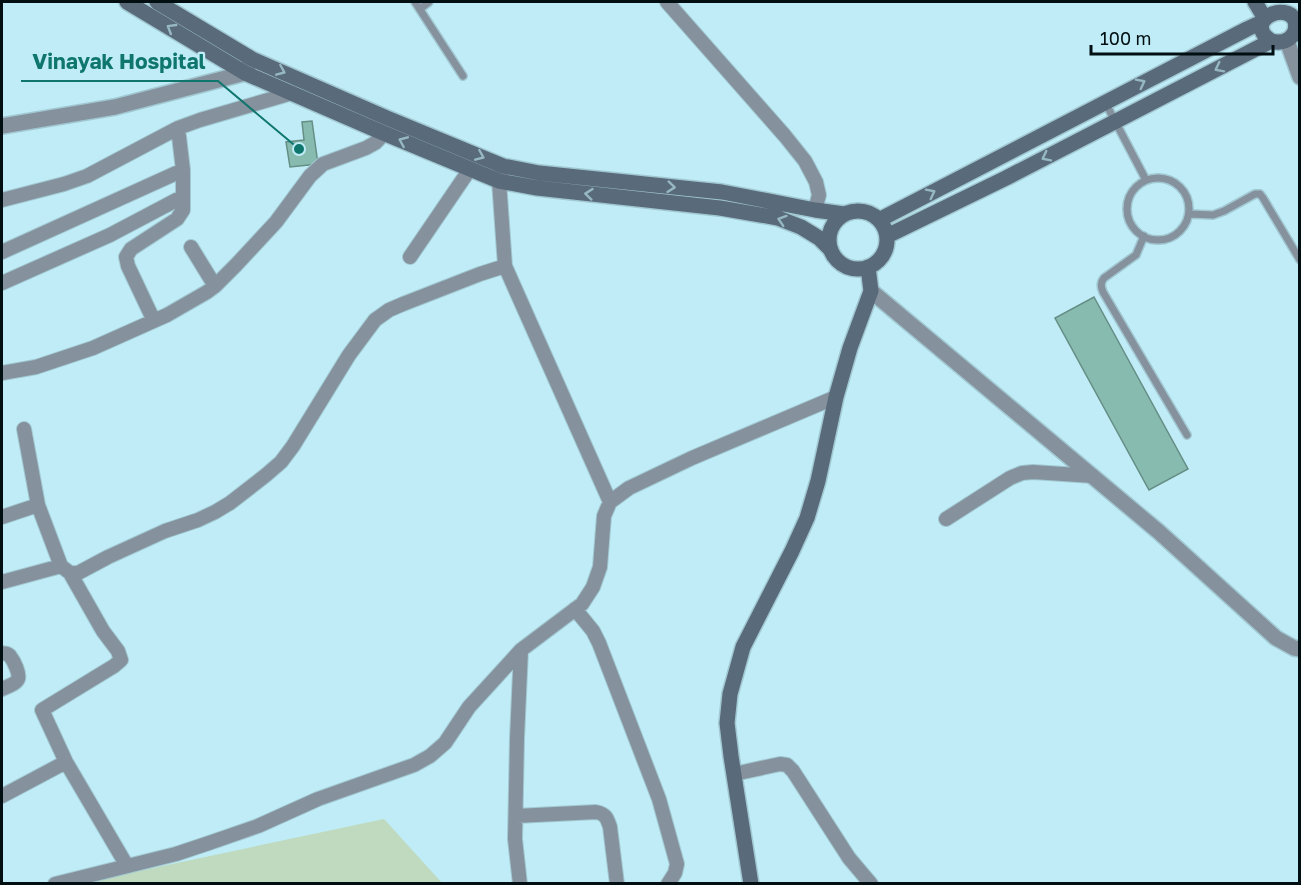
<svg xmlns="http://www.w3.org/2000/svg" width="1301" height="885" viewBox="0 0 1301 885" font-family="'Golos Text',sans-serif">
<rect width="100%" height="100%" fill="#bfecf6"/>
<path fill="#bfdabe" d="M 384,819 L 442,883 L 78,884 Z"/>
<path fill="#88bbaf" stroke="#658e85" stroke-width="1.5" d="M 312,121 L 318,164 L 290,167 L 286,142 L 304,140 L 302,122 Z
M 1094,297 L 1188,469 L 1149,490 L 1055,318 Z"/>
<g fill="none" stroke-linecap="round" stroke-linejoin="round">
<g stroke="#a1c8d2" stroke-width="10">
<path id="service" d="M 415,2 L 463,76
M 420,9 L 429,2
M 1105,102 L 1146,180
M1127 209a31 31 0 1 1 62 0a31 31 0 1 1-62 0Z
M 1189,214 L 1213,215 L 1224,211 L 1255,194 L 1260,194 L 1263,198 L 1300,260
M 1144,236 L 1136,255 L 1104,278 C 1100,283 1101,287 1103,292 L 1187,435"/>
</g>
<g stroke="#a1c8d2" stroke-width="16">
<path id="minor" d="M 667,2 L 785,136 L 805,161 L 816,182 L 819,195 L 815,210
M 502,171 L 499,181 L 505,266 L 610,502
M 2,200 L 64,184 L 87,176 L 178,128 L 200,120 L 292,93
M 191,247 L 215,286
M 2,252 L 183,170
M 410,257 L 470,169
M 2,283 L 110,235 L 182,197
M 154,321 L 128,266 L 126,257 L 131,249 L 177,219 L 183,210 L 183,170 L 178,128
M 2,373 L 36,367 L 93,348 L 167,315 L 207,292 L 215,286 L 236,265 L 276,222 L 310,176 L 323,164 L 366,148 L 375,143 L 379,139 L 381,132
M 24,429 L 38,505 L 61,566 L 70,573 L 78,573 L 108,557 L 165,531 L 198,520 L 215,512 L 230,503 L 266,475 L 281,462 L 293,446 L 349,355 L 375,320 L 389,310 L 403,304 L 480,274 L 505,266
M 2,517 L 38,505
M 946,519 L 1010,478 L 1022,473 L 1033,472 L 1093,476
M 70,573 L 103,631 L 118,651 L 121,660 L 114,666 L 42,710 L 66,762 L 127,866
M 2,582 L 61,566
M 575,609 L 593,631 L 599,643 L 659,799 L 677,864 L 675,873 L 668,884
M 2,653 C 6,654 7,653 10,656 C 14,661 20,674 18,679 C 16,684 6,687 2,689
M 734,774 L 780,764 L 787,765 L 793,771 L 849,858 L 871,884
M 2,796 L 66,762
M 516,816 L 596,812 C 606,814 607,818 610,827 L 617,884
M 55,884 L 176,854 L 209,843 L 258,826 L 318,799 L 414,765 L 430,756 L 445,743 L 469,707 L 521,650 L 582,604 L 593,587 L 600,567 L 604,516 L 610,502 L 629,488 L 692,458 L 836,397
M 520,884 L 515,839 L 517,738 L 521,650"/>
</g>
<g stroke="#a1c8d2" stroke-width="18">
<path id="tertiary" d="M 1287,41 L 1300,77
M 2,126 L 115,107 L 245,73 L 249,64
M 871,291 L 1159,532 L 1276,638 L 1294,648 L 1300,649"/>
</g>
<g stroke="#a1c8d2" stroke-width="18">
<path id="secondary" d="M 127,2 L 245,73 L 381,132 L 499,181 L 537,188 L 720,208 L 778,218 L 801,227 L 819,238 L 831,250
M 157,2 L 252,59 L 387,118 L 503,166 L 539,173 L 722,192 L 815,210 L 844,214
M 1255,2 L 1264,17
M829 240a29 29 0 1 1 58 0a29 29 0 1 1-58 0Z
M 879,220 L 1247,29 L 1262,22
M 887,236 L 1006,178 L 1271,41 C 1284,45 1299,37 1295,21 C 1287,0 1242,21 1271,41
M 751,884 L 731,756 L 727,723 L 730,694 L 743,647 L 792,551 L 807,518 L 818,481 L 836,397 L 850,348 L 871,291 L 868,267"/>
</g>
<use href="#service" stroke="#85919c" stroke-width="7"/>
<use href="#minor" stroke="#85919c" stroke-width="14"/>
<use href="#tertiary" stroke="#85919c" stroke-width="15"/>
<use href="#secondary" stroke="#596a7a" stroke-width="15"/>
</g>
<defs><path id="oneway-chevron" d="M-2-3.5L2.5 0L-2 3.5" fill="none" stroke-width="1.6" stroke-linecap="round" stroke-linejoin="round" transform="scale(1.5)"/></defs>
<g stroke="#96b8c4">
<use href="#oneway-chevron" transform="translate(171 28) rotate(-149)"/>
<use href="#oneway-chevron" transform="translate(1219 68) rotate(153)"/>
<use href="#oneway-chevron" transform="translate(281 71) rotate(23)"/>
<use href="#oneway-chevron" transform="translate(1141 83) rotate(-27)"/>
<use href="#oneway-chevron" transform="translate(403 141) rotate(-157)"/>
<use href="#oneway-chevron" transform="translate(480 156) rotate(23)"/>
<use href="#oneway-chevron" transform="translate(1046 157) rotate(153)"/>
<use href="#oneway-chevron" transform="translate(671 187) rotate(6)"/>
<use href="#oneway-chevron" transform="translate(931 193) rotate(-27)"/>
<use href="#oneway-chevron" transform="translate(589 194) rotate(-174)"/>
<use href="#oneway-chevron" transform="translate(782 220) rotate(-162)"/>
</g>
<path fill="none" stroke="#0f766e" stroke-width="2" d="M299 149L218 81H21"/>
<circle fill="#0f766e" stroke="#bfecf6" stroke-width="2" cx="299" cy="149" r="6"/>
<g font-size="21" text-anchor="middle" font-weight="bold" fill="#0f766e" stroke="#bfecf6" stroke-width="4.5" stroke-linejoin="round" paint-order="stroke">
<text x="119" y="69">Vinayak Hospital</text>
</g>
<rect width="1301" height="885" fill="none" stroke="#010e12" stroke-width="6"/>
<path d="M1091 45v9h182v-9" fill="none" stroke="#010e12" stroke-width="3"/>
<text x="1100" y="45" font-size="18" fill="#010e12" stroke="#bfecf6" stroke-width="4.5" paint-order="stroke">100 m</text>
</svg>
